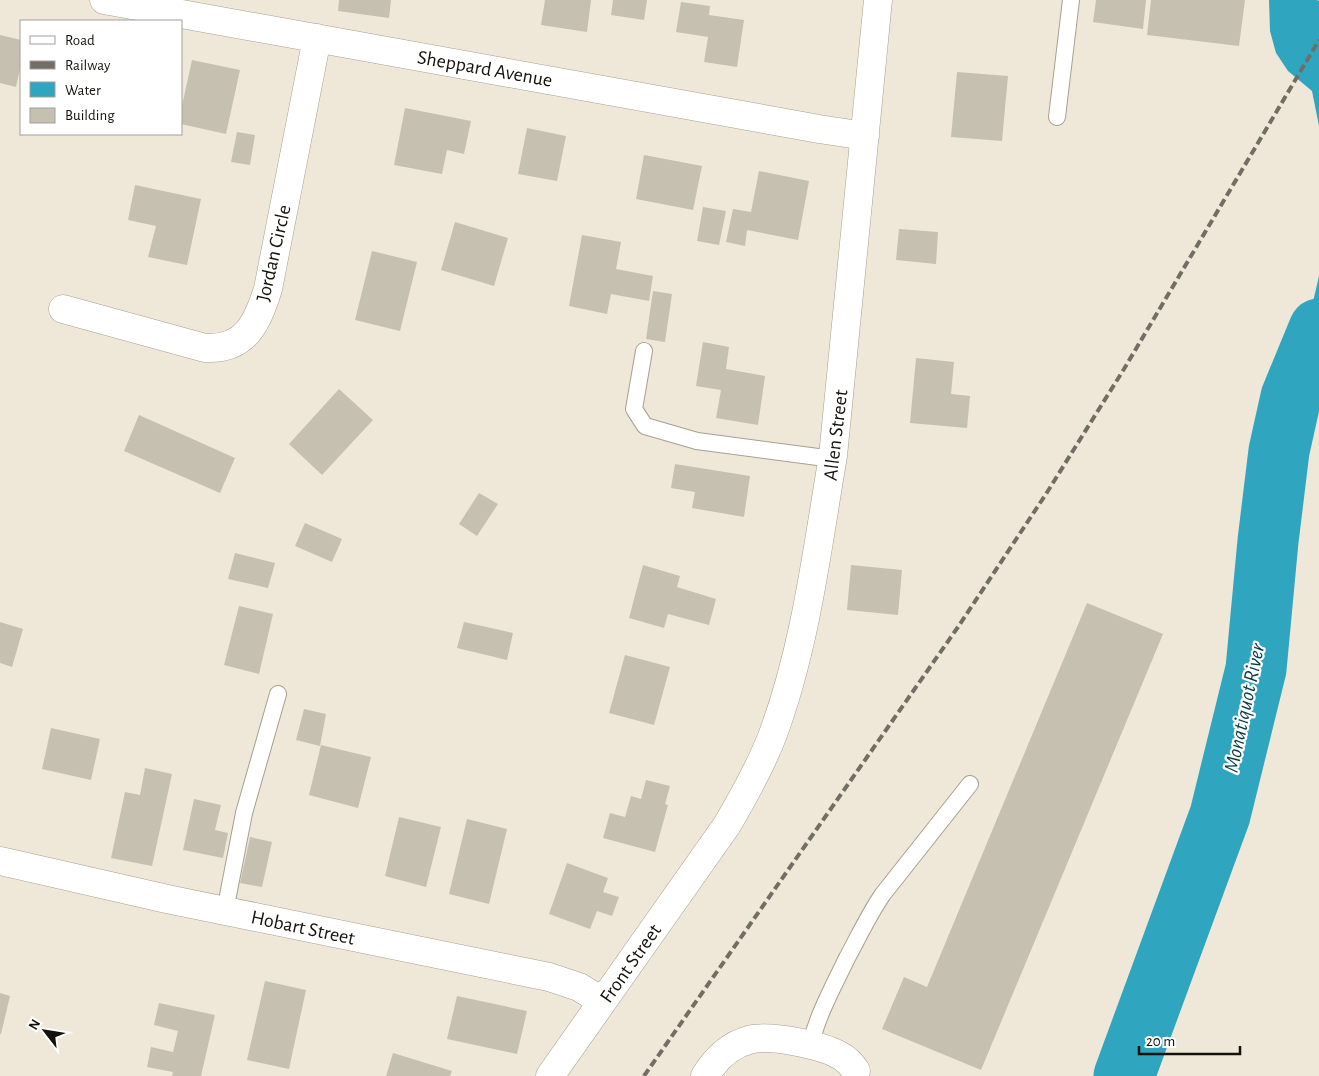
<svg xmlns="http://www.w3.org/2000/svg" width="1319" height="1076" viewBox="0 0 1319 1076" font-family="'Alegreya Sans',sans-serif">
<rect width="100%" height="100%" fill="#efe8d8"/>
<path fill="#2fa5bf" d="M 1269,0 L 1317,0 L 1319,1 L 1319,126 L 1312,91 L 1288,71 L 1276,53 L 1270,31 Z
M 1319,276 L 1319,362 L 1291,397 Z"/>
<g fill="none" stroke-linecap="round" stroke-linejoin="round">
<path stroke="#2fa5bf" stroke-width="61" d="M 1124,1076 L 1220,815 L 1256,669 L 1268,541 L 1279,451 L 1291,397 L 1319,329"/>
</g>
<path fill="#c6c0b0" d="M 339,0 L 391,0 L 389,18 L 338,11 Z
M 545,0 L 591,0 L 587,32 L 541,25 Z
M 613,0 L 647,0 L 644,20 L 611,15 Z
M 1096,0 L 1146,0 L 1143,29 L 1093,22 Z
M 1151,0 L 1245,0 L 1239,46 L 1147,35 Z
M 681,2 L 710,6 L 709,15 L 744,20 L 737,67 L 704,62 L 708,37 L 676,32 Z
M 0,35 L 21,40 L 21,64 L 16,87 L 0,83 Z
M 192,60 L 240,70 L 226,134 L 181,124 L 181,110 Z
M 957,72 L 1008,76 L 1002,141 L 951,137 Z
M 405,108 L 471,121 L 464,154 L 447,150 L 442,174 L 394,165 Z
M 527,128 L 566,136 L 557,181 L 518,174 Z
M 237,132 L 255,135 L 250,165 L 231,162 Z
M 644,155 L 702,166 L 693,210 L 636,199 Z
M 759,171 L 809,181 L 798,240 L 747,230 L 745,246 L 726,242 L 733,209 L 751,212 Z
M 135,185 L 201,199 L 187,265 L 148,257 L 156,226 L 128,220 Z
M 703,207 L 726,211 L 719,245 L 697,241 Z
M 455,222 L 508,238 L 494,286 L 441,270 Z
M 899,229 L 938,232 L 936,264 L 896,260 Z
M 582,235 L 621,242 L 616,269 L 653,276 L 649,301 L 611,294 L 607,314 L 569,306 Z
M 372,251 L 417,262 L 400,331 L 355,320 Z
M 653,291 L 672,294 L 665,342 L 646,339 Z
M 703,342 L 729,347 L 726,369 L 765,376 L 758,425 L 716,418 L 721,390 L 696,386 Z
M 916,358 L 954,362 L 951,394 L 970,396 L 967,428 L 910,423 Z
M 339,389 L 373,420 L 322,475 L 289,444 Z
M 139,415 L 235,458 L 220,493 L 124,451 Z
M 675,464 L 750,476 L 744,517 L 692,508 L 695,492 L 671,488 Z
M 479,493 L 498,504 L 477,536 L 459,524 Z
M 305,523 L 342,539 L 332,562 L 295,546 Z
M 235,553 L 275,563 L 268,588 L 228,579 Z
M 643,565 L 680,576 L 677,587 L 716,599 L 709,625 L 668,614 L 664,628 L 629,618 Z
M 851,565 L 902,570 L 898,615 L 847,610 Z
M 1087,603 L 1163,634 L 981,1070 L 882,1029 L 904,977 L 927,987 Z
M 239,606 L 273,614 L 259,674 L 224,665 Z
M 0,622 L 23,629 L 12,667 L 0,663 Z
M 464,622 L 513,633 L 507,660 L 457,648 Z
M 625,655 L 670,667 L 654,725 L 609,713 Z
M 304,709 L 326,714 L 320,746 L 296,740 Z
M 51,728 L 100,739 L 91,780 L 42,769 Z
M 321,745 L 371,757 L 358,808 L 309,795 Z
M 145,768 L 172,774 L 152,866 L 111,858 L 125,792 L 140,795 Z
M 646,780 L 670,786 L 665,804 L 668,805 L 655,852 L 603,838 L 610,813 L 625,817 L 631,796 L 641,799 Z
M 194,799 L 221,805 L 215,830 L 228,833 L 223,858 L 183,850 Z
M 399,817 L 441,827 L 426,887 L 385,876 Z
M 467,819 L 507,829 L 489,904 L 449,894 Z
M 250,837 L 272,842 L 262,887 L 240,883 Z
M 567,863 L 608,878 L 603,892 L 619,897 L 612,916 L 597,911 L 590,929 L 549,914 Z
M 265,981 L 306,990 L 289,1069 L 247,1060 Z
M 0,993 L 10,996 L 1,1034 L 0,1034 Z
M 457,996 L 527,1011 L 517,1054 L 447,1039 Z
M 159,1003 L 215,1015 L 201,1076 L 172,1076 L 173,1072 L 147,1067 L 151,1047 L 173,1052 L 178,1031 L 154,1025 Z
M 393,1053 L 452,1071 L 450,1076 L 386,1076 Z"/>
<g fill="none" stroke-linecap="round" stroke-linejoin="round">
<g stroke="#a6a091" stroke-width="18">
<path id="lane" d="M 1057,117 L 1071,0
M 644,351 L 634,409 L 645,426 L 697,441 L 833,459
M 225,911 L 244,813 L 278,694
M 810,1046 C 818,1014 833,987 847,958 C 859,936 869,914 883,894 L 970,784"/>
</g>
<g stroke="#a6a091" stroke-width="29">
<path id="street" d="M 104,0 L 819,129 L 865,136
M 63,309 L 205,348 C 246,350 257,323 268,289 L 317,38
M 0,861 L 167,899 L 549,977 L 579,987 L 602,1001
M 550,1076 L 727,825 C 744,796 761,766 773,734 C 806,645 817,549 833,456 L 878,0
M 705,1076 C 715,1060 729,1045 749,1040 C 769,1034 821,1045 839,1055 C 847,1059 851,1064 856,1071"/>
</g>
<use href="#lane" stroke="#fff" stroke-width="16"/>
<use href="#street" stroke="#fff" stroke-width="28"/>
<path stroke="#736e65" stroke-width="4" stroke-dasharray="8 4" stroke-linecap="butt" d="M 644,1076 L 958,627 L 1046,494 L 1124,369 L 1319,40"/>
</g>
<g text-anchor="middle" stroke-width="4.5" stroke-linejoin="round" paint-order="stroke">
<g font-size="20" fill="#15120d" stroke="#fff">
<text transform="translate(485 68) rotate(10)" y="7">Sheppard Avenue</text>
<text transform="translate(273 253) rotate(-77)" y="7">Jordan Circle</text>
<text transform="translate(835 435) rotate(-83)" y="7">Allen Street</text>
<text transform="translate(303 927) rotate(12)" y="7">Hobart Street</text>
<text transform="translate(630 963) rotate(-55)" y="7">Front Street</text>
</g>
<g font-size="21" font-style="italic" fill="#053a45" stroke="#fff">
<text transform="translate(1244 708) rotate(-78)" y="7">Monatiquot River</text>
</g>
</g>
<rect x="20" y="20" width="162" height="115" fill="#ffffff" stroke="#a1a09e"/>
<rect x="30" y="36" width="25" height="8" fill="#ffffff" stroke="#a1a09e"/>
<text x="65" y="45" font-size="15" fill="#15120d">Road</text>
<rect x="30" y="61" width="25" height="8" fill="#736e65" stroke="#a1a09e"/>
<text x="65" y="70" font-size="15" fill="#15120d">Railway</text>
<rect x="30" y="82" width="25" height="15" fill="#2fa5bf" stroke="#a1a09e"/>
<text x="65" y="95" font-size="15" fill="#15120d">Water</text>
<rect x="30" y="108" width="25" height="15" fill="#c6c0b0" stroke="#a1a09e"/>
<text x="65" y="120" font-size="15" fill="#15120d">Building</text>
<g transform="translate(45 1031) rotate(301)" stroke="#ffffff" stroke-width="4" paint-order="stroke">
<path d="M0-4L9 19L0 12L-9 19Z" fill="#15120d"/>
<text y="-8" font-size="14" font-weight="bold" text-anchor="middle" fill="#15120d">N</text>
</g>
<path d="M1139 1046v8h101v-8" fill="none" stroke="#15120d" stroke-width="2.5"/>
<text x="1146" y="1046" font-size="15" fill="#15120d" stroke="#ffffff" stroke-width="4" paint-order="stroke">20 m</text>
</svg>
